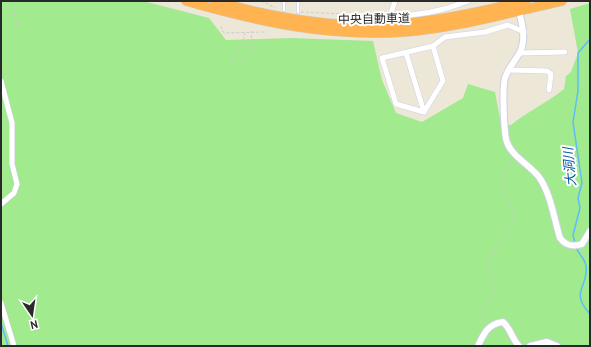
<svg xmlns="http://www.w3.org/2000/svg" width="591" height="347" viewBox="0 0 591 347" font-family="'PT Sans','Noto Sans JP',sans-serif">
<rect width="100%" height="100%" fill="#ede7d8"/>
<path fill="#a1ea8e" d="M 1,1 L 143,1 L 209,18 L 226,40 L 291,38 L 373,41 L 382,80 L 396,113 L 422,122 L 463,98 L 468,84 L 495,92 L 501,124 L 511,125 C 528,111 547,103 564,89 L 566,76 L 571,72 L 578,53 L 570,9 L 590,3 L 590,346 L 1,346 Z"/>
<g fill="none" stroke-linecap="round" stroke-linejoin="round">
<path stroke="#5fbcfb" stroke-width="1.5" d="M 575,243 L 573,235 L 580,208 L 578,198 L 582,183 L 573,122 L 578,91 L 578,53 L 590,39
M 576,247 C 578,254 585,258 586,266 C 589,287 569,291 590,314
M 1,323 L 8,346"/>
<g stroke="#cecfe4" stroke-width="4">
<path id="service" d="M 298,1 L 298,12
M 284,10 L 284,1"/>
</g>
<g stroke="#cecfe4" stroke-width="6">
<path id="minor" d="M 395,1 L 390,16 C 416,16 443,11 468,1
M 433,46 L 382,58 L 396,104 L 424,112 L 443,81 L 433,46 L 445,37 L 485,32 L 508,25 L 524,32
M 406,53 L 424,112
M 520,53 L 565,52
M 509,70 L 547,71 L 551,74 L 549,90
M 1,81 L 12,123 L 12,164 L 17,184 L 14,193 L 1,204
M 1,303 L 14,346"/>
</g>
<g stroke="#cecfe4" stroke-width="8">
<path id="tertiary" d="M 520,15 C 523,28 526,42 519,54 C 514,62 508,69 505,78 C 502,88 504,128 506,139 C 510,156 529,164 539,177 C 551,194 554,219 560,238 C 566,246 573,247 582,244 L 590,231
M 478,346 C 484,333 488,324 503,322 C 511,329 512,339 519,346
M 530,346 L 547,342 L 557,346"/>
</g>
<g stroke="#ccc" stroke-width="10">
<path id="motorway" d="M 186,1 C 259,22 328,37 404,32 C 458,28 510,12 562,1
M 215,1 C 277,19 345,30 410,23 C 449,19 488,10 526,1"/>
</g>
<path stroke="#ccc" stroke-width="1" stroke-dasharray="3 2" stroke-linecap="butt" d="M 6,1 L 13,7 L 17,26
M 261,1 L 276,8
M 301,12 L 385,16
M 221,26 L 222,31 L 225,33 L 265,32
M 250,53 L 252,31
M 242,61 L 233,62 L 231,59 L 243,41 L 245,33
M 485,323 L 485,307 L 493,295 L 494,288 L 488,263 L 492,254 L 513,225 L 515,215 L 502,186 L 507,165 L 511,159"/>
<use href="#service" stroke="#fff" stroke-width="2.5"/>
<use href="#minor" stroke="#fff" stroke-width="5"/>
<use href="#tertiary" stroke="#fff" stroke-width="6"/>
<use href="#motorway" stroke="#ffb451" stroke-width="9"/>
</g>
<g text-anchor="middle" stroke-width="4" stroke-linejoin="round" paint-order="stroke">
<g font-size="12" fill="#292929" stroke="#fff">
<text transform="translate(374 19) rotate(-1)" y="4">中央自動車道</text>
</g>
<g font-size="13" font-style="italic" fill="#0055a5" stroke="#fff">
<text transform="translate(569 167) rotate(-95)" y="5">大洞川</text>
</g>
</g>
<rect width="591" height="347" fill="none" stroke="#292929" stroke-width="4"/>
<g transform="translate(32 315) rotate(167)" stroke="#ffffff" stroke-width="3" paint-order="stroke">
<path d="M0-3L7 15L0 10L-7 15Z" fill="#292929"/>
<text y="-6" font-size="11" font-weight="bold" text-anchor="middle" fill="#292929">N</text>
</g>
</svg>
